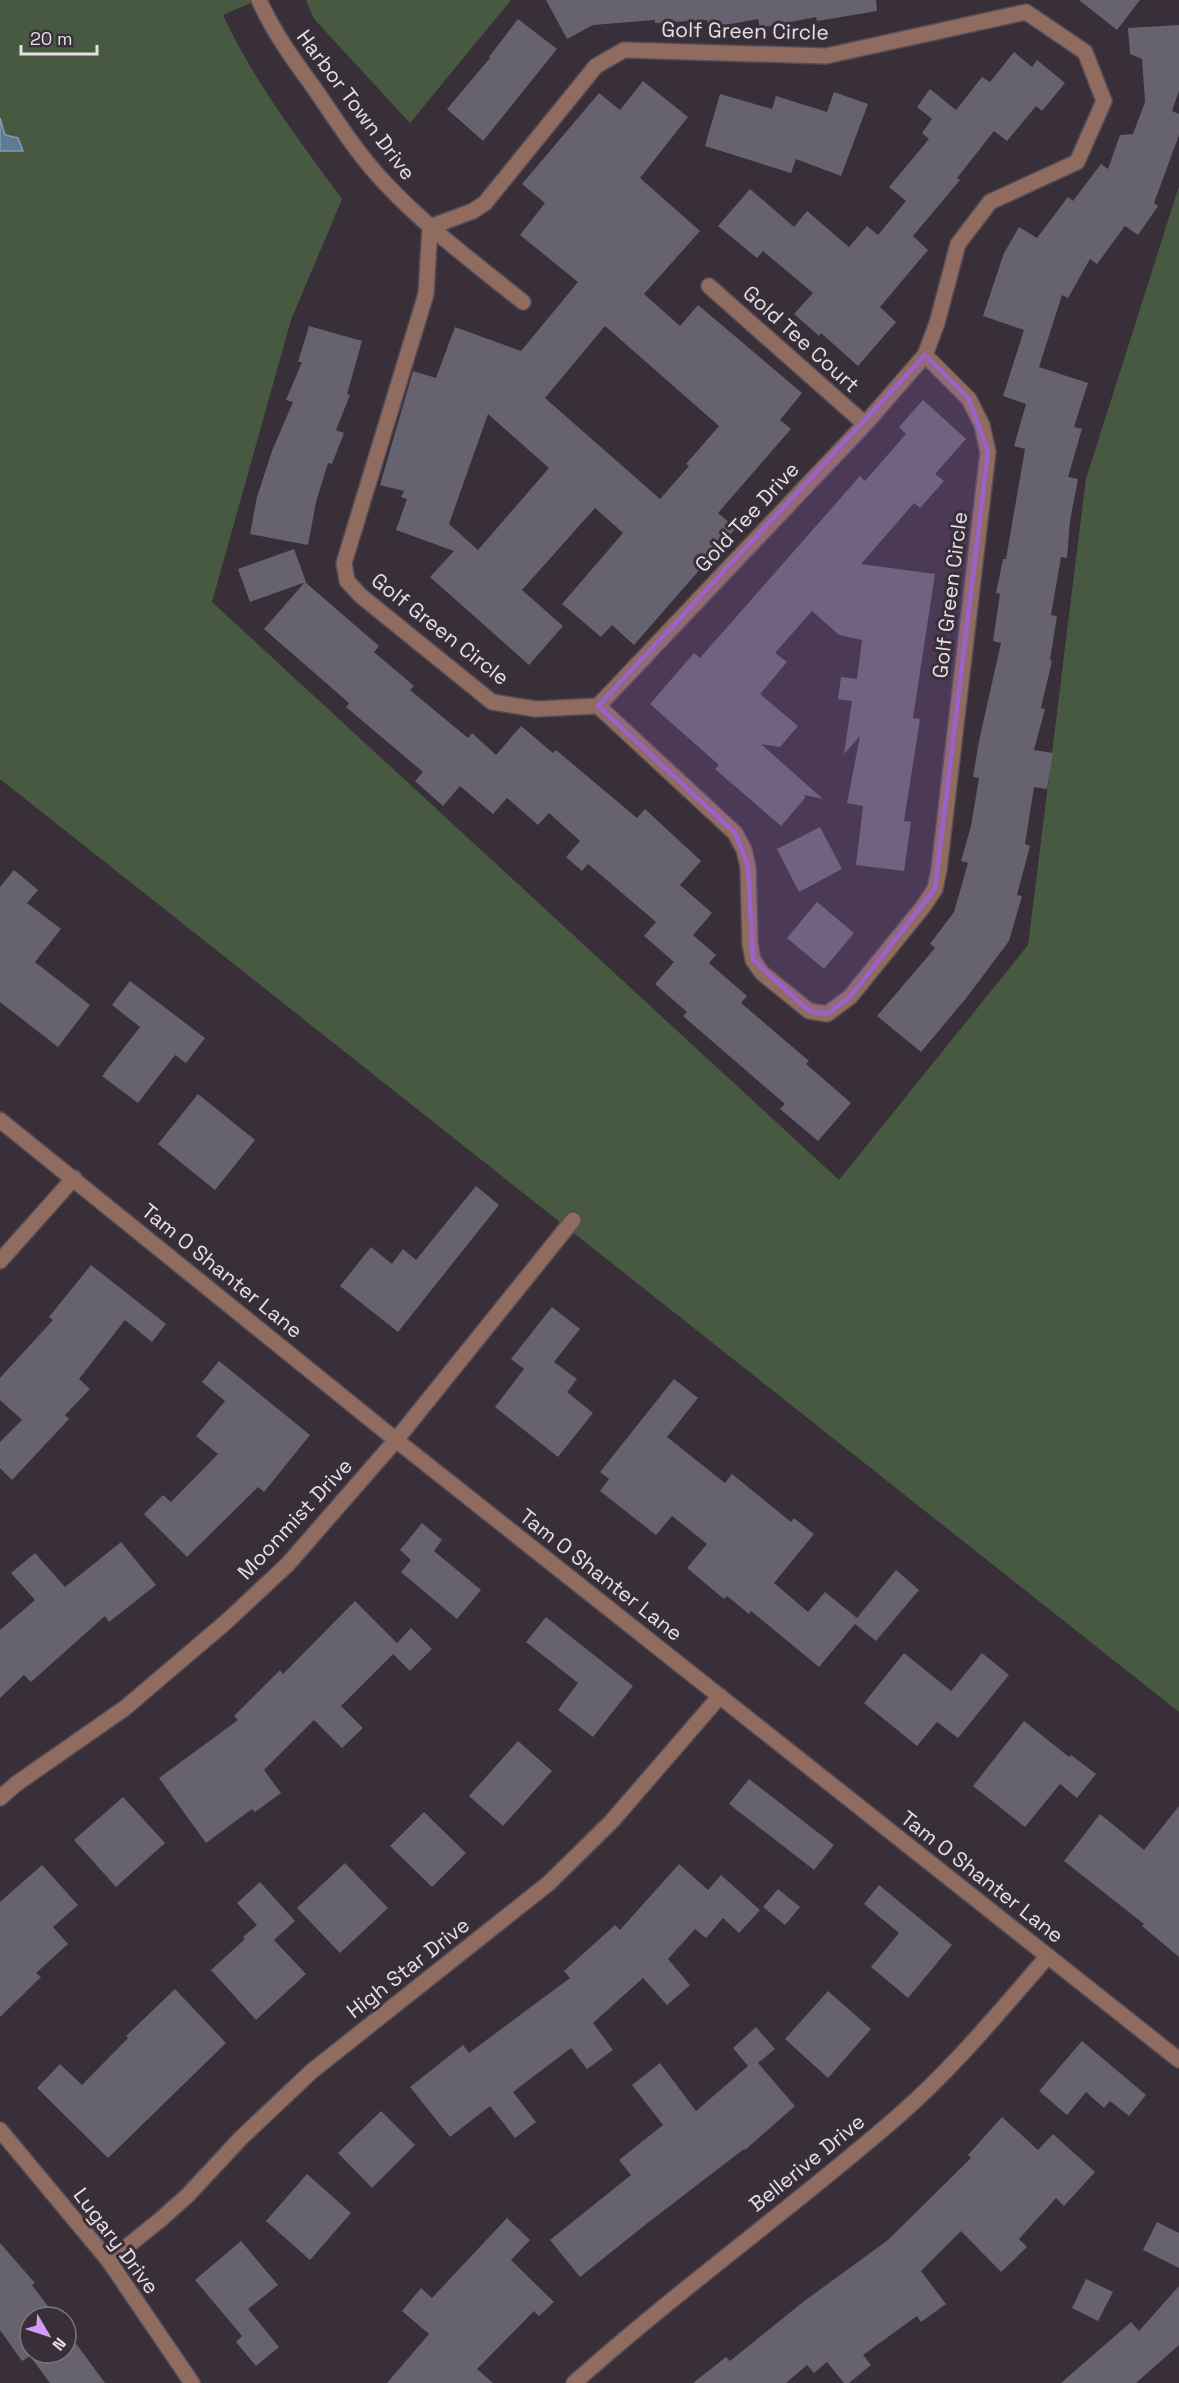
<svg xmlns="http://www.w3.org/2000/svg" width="1179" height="2383" viewBox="0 0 1179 2383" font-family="'Space Grotesk',sans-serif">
<rect width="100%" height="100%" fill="#382f39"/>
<path fill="#485942" d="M 0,0 L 258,0 L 223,15 C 254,82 299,140 342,199 L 291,320 L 212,602 L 839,1180 L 1028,945 L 1086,479 L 1179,186 L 1179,1712 L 0,779 Z
M 306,0 L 511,0 L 410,123 L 314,19 Z"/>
<path fill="#5b7c94" stroke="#859aad" stroke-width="1.5" d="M 0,118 L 5,135 L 18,138 L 23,151 L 0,151 Z"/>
<path fill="#676270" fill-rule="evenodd" d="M 546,0 L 876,0 L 877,11 L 817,21 L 816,17 L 760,28 L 758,19 L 709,28 L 707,20 L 655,23 L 655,20 L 593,25 L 567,39 Z
M 1079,0 L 1140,0 L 1117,30 Z
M 518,19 L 557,49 L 483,141 L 447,109 L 490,58 L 489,57 Z
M 1179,25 L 1179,91 L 1172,111 L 1179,114 L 1179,135 L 1154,203 L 1158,206 L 1138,235 L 1125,226 L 1097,264 L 1090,259 L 1068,298 L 1062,295 L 1039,367 L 1088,383 L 1074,427 L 1082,429 L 1068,477 L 1078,479 L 1070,521 L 1067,558 L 1061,557 L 1051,615 L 1057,616 L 1050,660 L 1052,661 L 1041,708 L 1045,709 L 1034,750 L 1053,753 L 1047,789 L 1034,787 L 1025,844 L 1030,846 L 1017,895 L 1022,896 L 1009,941 L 967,997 L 921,1052 L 877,1016 L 935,948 L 930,944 L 954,912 L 968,863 L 961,861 L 971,826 L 979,778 L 973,777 L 979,741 L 1001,643 L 993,641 L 1000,594 L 996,593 L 1003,559 L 1006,559 L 1025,449 L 1014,446 L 1026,404 L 1003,396 L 1024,330 L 983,316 L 1004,253 L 1019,227 L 1037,238 L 1068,197 L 1073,201 L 1101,164 L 1108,169 L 1120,135 L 1133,134 L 1145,102 L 1142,59 L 1130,54 L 1128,28 Z
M 1014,52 L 1032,67 L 1037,60 L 1065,83 L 1042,111 L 1036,106 L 1007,141 L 994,131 L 957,178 L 960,180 L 913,236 L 928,250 L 880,307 L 896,322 L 858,366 L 821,333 L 819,336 L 794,314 L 813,293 L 763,251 L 757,258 L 718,226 L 750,189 L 794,227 L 807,211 L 849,247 L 867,226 L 878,235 L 906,201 L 889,187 L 929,139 L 922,133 L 932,119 L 917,107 L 930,89 L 956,110 L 982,77 L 990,82 Z
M 643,81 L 688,117 L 640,178 L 700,231 L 644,294 L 680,326 L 698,305 L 802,393 L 780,420 L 791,429 L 718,513 L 736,528 L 634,645 L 612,625 L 601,637 L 562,604 L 623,533 L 595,508 L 522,590 L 563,626 L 529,665 L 430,577 L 454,551 L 396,530 L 407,499 L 401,497 L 404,491 L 380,485 L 413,371 L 436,378 L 455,327 L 521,351 L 578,282 L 520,235 L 545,203 L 522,184 L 599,93 L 620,110 ZM 605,326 L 719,426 L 686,464 L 689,466 L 660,499 L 545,398 ZM 488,414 L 549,468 L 478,550 L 449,524 Z
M 834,92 L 868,104 L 841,176 L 796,159 L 791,173 L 705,146 L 720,94 L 772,109 L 776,96 L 827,112 Z
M 309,326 L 362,341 L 347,394 L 350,395 L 336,430 L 344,433 L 332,464 L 328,463 L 316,502 L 308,545 L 250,534 L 257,497 L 272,451 L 293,402 L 286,400 L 302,362 L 298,362 Z
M 923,400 L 966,439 L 935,474 L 944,481 L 920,508 L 914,503 L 861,564 L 935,574 L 913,718 L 920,719 L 904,821 L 911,822 L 904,871 L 856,865 L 863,806 L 847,803 L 860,736 L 844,754 L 852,701 L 838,699 L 841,677 L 857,679 L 862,640 L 839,635 L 812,611 L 775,653 L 787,662 L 760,694 L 798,726 L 780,747 L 761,744 L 823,799 L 804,795 L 805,798 L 781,826 L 715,769 L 719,765 L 650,704 L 694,653 L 700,658 L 860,476 L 865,481 L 906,434 L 899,427 Z
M 294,549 L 306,582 L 250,602 L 238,569 Z
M 305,582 L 379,646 L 374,652 L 414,686 L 410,690 L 468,738 L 472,733 L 496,755 L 521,726 L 553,753 L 556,750 L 637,818 L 645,809 L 701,861 L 680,885 L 712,913 L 693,935 L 716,955 L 709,963 L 747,996 L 741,1003 L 809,1061 L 806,1064 L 851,1103 L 818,1141 L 780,1109 L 785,1104 L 683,1016 L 687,1012 L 655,984 L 674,962 L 644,936 L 656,922 L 588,864 L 582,871 L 566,857 L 580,841 L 549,813 L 538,825 L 507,798 L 493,814 L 460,786 L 443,806 L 415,781 L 423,772 L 346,707 L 349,703 L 264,629 Z
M 820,827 L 842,869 L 799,892 L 777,849 Z
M 14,870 L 38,890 L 27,903 L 61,929 L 35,962 L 90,1005 L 58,1047 L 0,1002 L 0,887 Z
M 817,902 L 854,933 L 824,969 L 787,938 Z
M 130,981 L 205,1038 L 186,1063 L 175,1055 L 138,1103 L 102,1076 L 140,1027 L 112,1005 Z
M 198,1094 L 255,1140 L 215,1190 L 158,1144 Z
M 476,1186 L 499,1205 L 398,1332 L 340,1286 L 371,1247 L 392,1264 L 403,1249 L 416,1260 Z
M 91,1265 L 166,1324 L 152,1342 L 125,1320 L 79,1379 L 90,1389 L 65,1415 L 69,1419 L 12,1480 L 0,1468 L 0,1442 L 22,1420 L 0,1400 L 0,1378 L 53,1320 L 49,1317 Z
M 552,1307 L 580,1329 L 554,1362 L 577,1379 L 567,1392 L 593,1413 L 558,1457 L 495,1407 L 524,1369 L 511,1359 Z
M 219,1361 L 310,1435 L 264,1492 L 258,1487 L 187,1557 L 144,1514 L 163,1495 L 171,1502 L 218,1454 L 196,1436 L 225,1401 L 202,1382 Z
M 674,1379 L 698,1398 L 667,1437 L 725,1483 L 732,1474 L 791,1522 L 794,1518 L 814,1534 L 774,1583 L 808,1612 L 825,1592 L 857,1618 L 896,1570 L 919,1590 L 876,1641 L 855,1624 L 819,1667 L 751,1611 L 749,1614 L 727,1596 L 724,1599 L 687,1568 L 707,1544 L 672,1516 L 656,1535 L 600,1491 L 609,1479 L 600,1472 Z
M 422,1523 L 442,1540 L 434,1551 L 481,1590 L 457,1619 L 401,1572 L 411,1560 L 400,1550 Z
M 121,1542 L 156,1585 L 109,1622 L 105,1616 L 31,1682 L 24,1675 L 0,1698 L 0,1630 L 35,1600 L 11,1573 L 35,1553 L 65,1587 Z
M 355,1601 L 397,1643 L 411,1628 L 432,1649 L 410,1671 L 393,1654 L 341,1706 L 363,1728 L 342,1748 L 314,1720 L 264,1770 L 281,1793 L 255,1812 L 252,1809 L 206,1843 L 159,1778 L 238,1720 L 234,1716 L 280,1670 L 283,1674 Z
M 546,1617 L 633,1686 L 593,1737 L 558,1710 L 578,1683 L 526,1642 Z
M 904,1653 L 951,1691 L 982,1653 L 1009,1675 L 958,1738 L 937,1722 L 917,1746 L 864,1703 Z
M 1024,1721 L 1069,1757 L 1071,1755 L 1096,1774 L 1077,1798 L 1060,1784 L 1025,1827 L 973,1786 Z
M 518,1741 L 552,1771 L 503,1826 L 469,1796 Z
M 749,1779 L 834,1845 L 814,1870 L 729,1804 Z
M 123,1797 L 165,1843 L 116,1887 L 74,1840 Z
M 1179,1806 L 1179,1957 L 1142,1926 L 1144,1924 L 1064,1861 L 1100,1814 L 1144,1850 Z
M 424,1812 L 466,1853 L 432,1887 L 390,1846 Z
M 345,1863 L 388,1908 L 340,1953 L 297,1908 Z
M 679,1864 L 708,1890 L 721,1875 L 760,1910 L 739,1933 L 723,1918 L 706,1938 L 695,1929 L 668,1959 L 690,1985 L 667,2005 L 643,1978 L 593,2023 L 613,2050 L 587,2069 L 571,2048 L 513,2092 L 536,2122 L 515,2138 L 490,2106 L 450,2137 L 410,2087 L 463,2045 L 469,2053 L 570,1978 L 564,1971 L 615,1925 L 620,1930 Z
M 42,1865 L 78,1905 L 53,1927 L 68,1944 L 36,1973 L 41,1977 L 0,2017 L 0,1902 Z
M 260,1882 L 295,1921 L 274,1940 L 306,1974 L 256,2020 L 211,1970 L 245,1939 L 243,1937 L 257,1925 L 237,1903 Z
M 879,1885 L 952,1945 L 908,1998 L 871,1967 L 899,1933 L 864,1904 Z
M 778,1889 L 800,1907 L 785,1925 L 763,1907 Z
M 175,1989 L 226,2043 L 108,2158 L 37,2088 L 60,2064 L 82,2085 L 128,2038 L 126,2036 Z
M 828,1991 L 871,2029 L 828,2078 L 785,2039 Z
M 756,2027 L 775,2049 L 758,2063 L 795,2106 L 745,2150 L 744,2149 L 645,2225 L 580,2277 L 550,2240 L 631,2175 L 619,2160 L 663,2125 L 632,2085 L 660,2063 L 696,2111 L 748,2066 L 733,2048 Z
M 1082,2041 L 1146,2095 L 1129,2116 L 1110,2101 L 1104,2108 L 1086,2092 L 1067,2115 L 1039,2091 Z
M 381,2111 L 415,2145 L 372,2188 L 338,2153 Z
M 1002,2117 L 1038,2150 L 1053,2134 L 1095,2172 L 1064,2206 L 1056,2198 L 1019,2239 L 1027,2247 L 1001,2272 L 961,2231 L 921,2271 L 946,2304 L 921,2322 L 917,2316 L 863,2355 L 871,2365 L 849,2383 L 844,2383 L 827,2362 L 814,2373 L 807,2365 L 786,2383 L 693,2383 L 726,2357 L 730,2361 L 803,2302 L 888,2240 L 971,2158 L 968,2155 Z
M 307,2174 L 351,2213 L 310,2260 L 266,2221 Z
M 507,2218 L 530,2240 L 511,2260 L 554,2302 L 539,2316 L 534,2311 L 477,2369 L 493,2383 L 387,2383 L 429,2334 L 402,2311 L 421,2288 L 432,2298 Z
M 1157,2222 L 1179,2233 L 1179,2268 L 1143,2250 Z
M 241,2241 L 278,2285 L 248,2309 L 279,2347 L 256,2366 L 236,2342 L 242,2336 L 195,2280 Z
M 0,2243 L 35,2283 L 32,2285 L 56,2317 L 30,2317 L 30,2353 L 66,2353 L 66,2330 L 105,2383 L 50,2383 L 30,2356 L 22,2361 L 0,2330 Z
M 1086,2279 L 1113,2292 L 1098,2321 L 1072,2308 Z
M 1179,2286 L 1179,2345 L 1136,2383 L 1061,2383 L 1131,2322 L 1139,2331 Z"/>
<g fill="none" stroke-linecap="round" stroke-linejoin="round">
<g stroke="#544b55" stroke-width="18">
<path id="minor" d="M 259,0 C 273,31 292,58 312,85 C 335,118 357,154 385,183 C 427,228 476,264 523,302
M 709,286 L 865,424
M 598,706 L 865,424 L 925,355 L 937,323 L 958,244 L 990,202 L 1077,162 L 1104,101 L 1085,52 L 1026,12 L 826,56 L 624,50 L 596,66 L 485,203 L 473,211 L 430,227 L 426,294 L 344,563 L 347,581 L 361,596 L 492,702 L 536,709 L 598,706 L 735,833 L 744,850 L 748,867 L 750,944 L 753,960 L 762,973 L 809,1011 L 827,1014 L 850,997 L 923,907 L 935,889 L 939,870 L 988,452 L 982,425 L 969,399 L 925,355
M 0,1120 L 396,1440 L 1179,2060
M 0,1261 L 74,1178
M 0,1798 L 16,1784 L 125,1708 L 226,1622 L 288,1564 L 396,1440 L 573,1220
M 0,2130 L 109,2261 L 192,2383
M 109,2261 L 160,2220 L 188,2195 L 241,2138 L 312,2071 L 549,1883 L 612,1821 L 720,1696
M 574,2383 C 678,2290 791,2209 896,2118 C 952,2070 1000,2011 1048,1956"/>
</g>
<use href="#minor" stroke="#906b60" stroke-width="15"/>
</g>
<path fill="#9b62cb" fill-opacity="0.2" stroke="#9b62cb" stroke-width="4.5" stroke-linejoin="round" d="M 925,355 L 969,399 L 988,452 L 935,889 L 850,997 L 827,1014 L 809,1011 L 753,960 L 748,867 L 735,833 L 598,706 Z"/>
<g text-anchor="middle" stroke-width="6" stroke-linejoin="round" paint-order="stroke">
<g font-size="21" fill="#e6e0e6" stroke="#382f39">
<text transform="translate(745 31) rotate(1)" y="7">Golf Green Circle</text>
<text transform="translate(356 105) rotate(53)" y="7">Harbor Town Drive</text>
<text transform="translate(801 339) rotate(42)" y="7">Gold Tee Court</text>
<text transform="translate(747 517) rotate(-47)" y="7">Gold Tee Drive</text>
<text transform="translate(950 595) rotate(-83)" y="7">Golf Green Circle</text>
<text transform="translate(440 629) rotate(38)" y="7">Golf Green Circle</text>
<text transform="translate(222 1271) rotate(39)" y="7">Tam O Shanter Lane</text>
<text transform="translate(295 1519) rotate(-47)" y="7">Moonmist Drive</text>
<text transform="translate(601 1575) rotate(38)" y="7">Tam O Shanter Lane</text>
<text transform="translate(982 1877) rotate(38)" y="7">Tam O Shanter Lane</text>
<text transform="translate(408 1968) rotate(-38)" y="7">High Star Drive</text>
<text transform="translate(807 2163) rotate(-39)" y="7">Bellerive Drive</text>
<text transform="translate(116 2241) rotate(53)" y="7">Lugary Drive</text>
</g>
</g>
<g transform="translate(48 2335) rotate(129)"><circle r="28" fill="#382f39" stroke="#7e767e" stroke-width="1.5"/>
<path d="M0-4.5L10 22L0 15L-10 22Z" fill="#d59bfb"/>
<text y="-9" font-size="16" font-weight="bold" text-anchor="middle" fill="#e6e0e6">N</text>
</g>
<path d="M21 45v9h76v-9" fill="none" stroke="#e6e0e6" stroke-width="3"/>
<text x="30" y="45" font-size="18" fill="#e6e0e6" stroke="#382f39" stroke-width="4.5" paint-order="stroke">20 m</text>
</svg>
